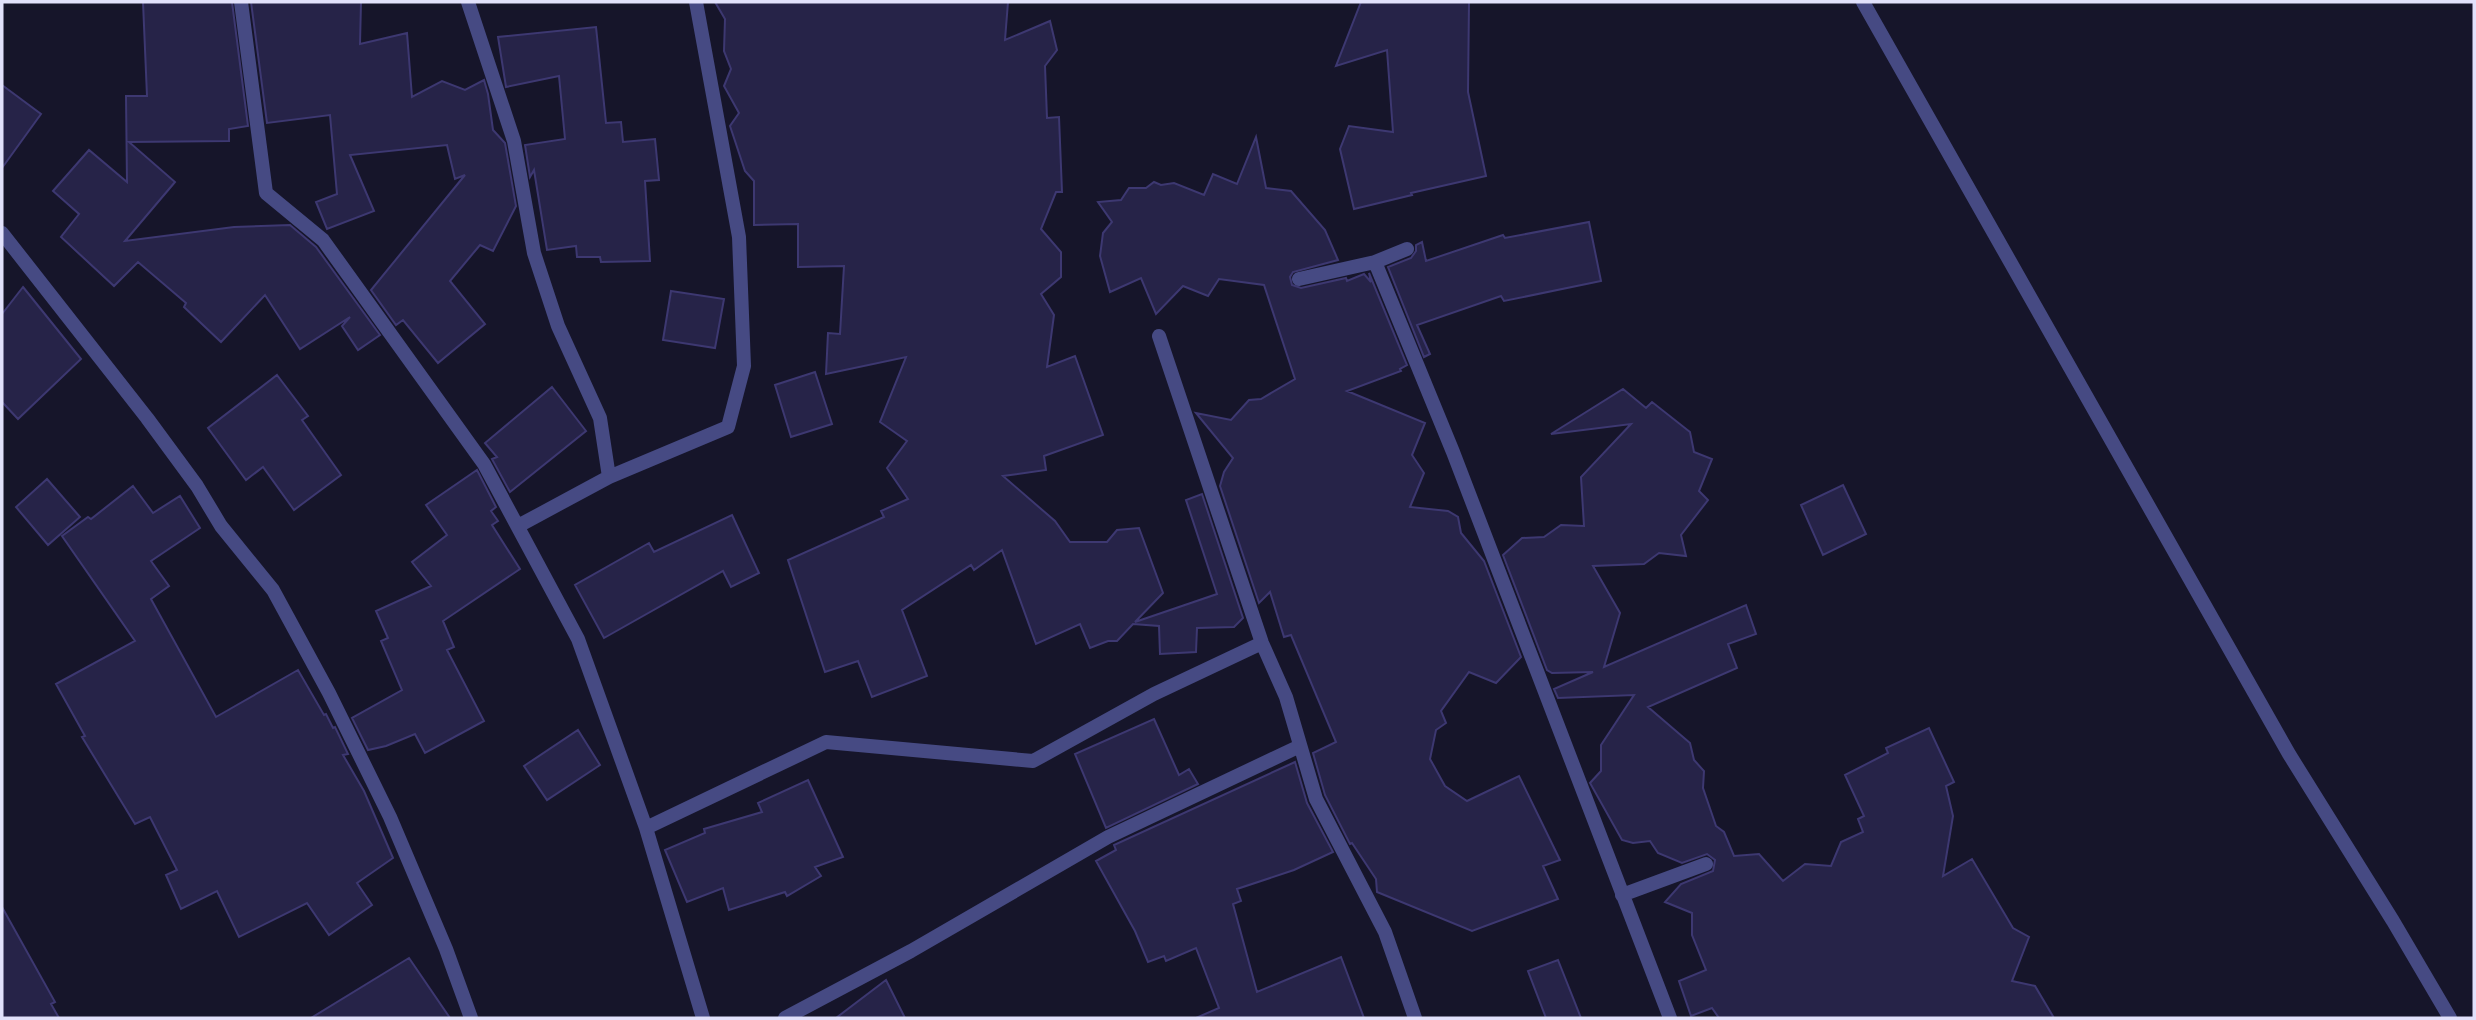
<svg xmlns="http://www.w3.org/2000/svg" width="2476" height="1020" viewBox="0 0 2476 1020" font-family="'Fira Sans Condensed',sans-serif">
<rect width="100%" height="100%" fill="#16152a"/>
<path fill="#262348" stroke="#3d3871" stroke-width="2" d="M 143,2 L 232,2 L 248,126 L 229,129 L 229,141 L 129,142 L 175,182 L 125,241 L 234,227 L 290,225 L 316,247 L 380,335 L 358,350 L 342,326 L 350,317 L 300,349 L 265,295 L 221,342 L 184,307 L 186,303 L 138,262 L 114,286 L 61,237 L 79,214 L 53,191 L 89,150 L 127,182 L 126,96 L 147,96 Z
M 251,2 L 361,2 L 360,44 L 407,33 L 412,97 L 442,81 L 465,90 L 484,80 L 488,94 L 493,130 L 505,143 L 516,206 L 493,251 L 480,245 L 450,281 L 485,324 L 438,363 L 403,320 L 396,325 L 371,290 L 465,175 L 455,179 L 447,145 L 350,155 L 374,211 L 327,229 L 316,202 L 337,194 L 330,115 L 267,123 Z
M 715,2 L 1008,2 L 1005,40 L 1050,21 L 1057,50 L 1045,66 L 1047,118 L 1059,117 L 1062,192 L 1056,192 L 1041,229 L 1061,252 L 1061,277 L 1041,294 L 1054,315 L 1047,367 L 1075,356 L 1103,435 L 1044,456 L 1046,470 L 1003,476 L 1055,521 L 1070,542 L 1107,542 L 1117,530 L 1139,528 L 1163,593 L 1135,622 L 1217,594 L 1186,500 L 1202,494 L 1243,618 L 1234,627 L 1197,628 L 1196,652 L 1160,654 L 1159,626 L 1133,624 L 1117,641 L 1108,641 L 1090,648 L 1080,624 L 1036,644 L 1002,550 L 974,570 L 971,565 L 902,610 L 927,676 L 872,697 L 858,661 L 825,672 L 788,560 L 884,517 L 881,511 L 908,499 L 887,468 L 907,441 L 880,422 L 906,357 L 826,374 L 828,333 L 840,334 L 844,266 L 798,267 L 798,224 L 754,225 L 754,181 L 745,171 L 730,126 L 739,113 L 724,86 L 731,69 L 724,51 L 725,19 Z
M 1361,2 L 1469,2 L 1468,92 L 1486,176 L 1411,193 L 1412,195 L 1354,209 L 1340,149 L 1349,126 L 1393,132 L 1387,50 L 1336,66 Z
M 596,27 L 606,123 L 621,122 L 623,142 L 655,139 L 659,180 L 645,181 L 650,261 L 601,262 L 600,257 L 577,257 L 576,246 L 547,250 L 534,170 L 530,177 L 525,145 L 565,139 L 559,76 L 506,87 L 498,37 Z
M 2,85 L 41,114 L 2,168 Z
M 1256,137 L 1266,188 L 1291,191 L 1325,230 L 1338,260 L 1293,272 L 1290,277 L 1292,285 L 1301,288 L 1346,278 L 1347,281 L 1364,274 L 1371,282 L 1369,273 L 1407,365 L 1400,369 L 1401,371 L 1347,391 L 1425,423 L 1412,455 L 1424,473 L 1410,507 L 1448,511 L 1458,517 L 1461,533 L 1484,561 L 1521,657 L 1496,683 L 1469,672 L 1441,711 L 1446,723 L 1436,730 L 1430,759 L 1445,786 L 1467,801 L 1519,776 L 1560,860 L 1543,866 L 1558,899 L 1472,931 L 1377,892 L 1376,879 L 1352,843 L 1350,844 L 1325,795 L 1313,753 L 1336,742 L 1291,635 L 1284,637 L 1270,592 L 1259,603 L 1220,486 L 1224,472 L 1233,458 L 1196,413 L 1231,420 L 1249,400 L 1261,399 L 1295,379 L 1264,285 L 1219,279 L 1208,296 L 1183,286 L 1156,314 L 1141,278 L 1110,292 L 1100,256 L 1103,233 L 1112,222 L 1098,202 L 1121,200 L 1129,188 L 1146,188 L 1154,182 L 1161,185 L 1174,183 L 1204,195 L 1213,174 L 1237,184 Z
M 1589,222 L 1601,281 L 1504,301 L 1501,296 L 1417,325 L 1430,354 L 1424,357 L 1388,267 L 1411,258 L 1416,251 L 1416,245 L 1422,242 L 1426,261 L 1503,235 L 1505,238 Z
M 23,287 L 81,359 L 18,419 L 2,402 L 2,314 Z
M 671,291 L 724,299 L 715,348 L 663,340 Z
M 815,372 L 832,424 L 791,437 L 775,385 Z
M 277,375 L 308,416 L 302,420 L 341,475 L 294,510 L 263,467 L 246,480 L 208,428 Z
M 552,387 L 586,431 L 510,492 L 492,459 L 497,457 L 485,443 Z
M 1623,389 L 1646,408 L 1652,402 L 1690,432 L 1694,452 L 1712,459 L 1699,491 L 1708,500 L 1681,535 L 1686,556 L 1659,553 L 1644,564 L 1593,566 L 1620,613 L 1604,667 L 1746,605 L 1756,634 L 1728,644 L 1737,668 L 1648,707 L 1690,743 L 1694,760 L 1704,771 L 1703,788 L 1716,826 L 1724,832 L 1734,856 L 1759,854 L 1783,881 L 1805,864 L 1831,866 L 1841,842 L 1863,832 L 1858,819 L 1864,816 L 1845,775 L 1888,753 L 1886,748 L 1929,728 L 1954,782 L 1946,786 L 1953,816 L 1943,876 L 1972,859 L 2013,928 L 2029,937 L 2012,981 L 2035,986 L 2054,1018 L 1719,1018 L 1712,1008 L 1691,1016 L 1679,981 L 1706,970 L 1692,935 L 1692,913 L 1665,902 L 1681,884 L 1713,871 L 1715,860 L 1707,854 L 1682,863 L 1658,853 L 1650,841 L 1633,843 L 1622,840 L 1590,783 L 1601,771 L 1601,745 L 1634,695 L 1558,698 L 1554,689 L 1593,672 L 1552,673 L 1547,670 L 1503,555 L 1522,538 L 1544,537 L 1561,525 L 1584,526 L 1581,477 L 1631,424 L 1551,434 Z
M 477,470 L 496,507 L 491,511 L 498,521 L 492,525 L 520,569 L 443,621 L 454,647 L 447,650 L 484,721 L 425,753 L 415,734 L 386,746 L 368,750 L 352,718 L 402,690 L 381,641 L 388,638 L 376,611 L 431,586 L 412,562 L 447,535 L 426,505 Z
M 47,479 L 80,517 L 48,545 L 16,507 Z
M 1843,485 L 1866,534 L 1823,555 L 1801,505 Z
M 133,486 L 153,513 L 180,496 L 200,528 L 151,561 L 169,586 L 151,599 L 216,717 L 298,670 L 324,715 L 326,714 L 333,728 L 335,727 L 348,754 L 343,755 L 364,791 L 393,858 L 357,883 L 372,905 L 329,935 L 307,903 L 239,937 L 217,891 L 181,909 L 166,875 L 177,870 L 150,817 L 135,824 L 82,737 L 85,736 L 56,684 L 135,641 L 62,536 L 88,517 L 91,519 Z
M 732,515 L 759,573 L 731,587 L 723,571 L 604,638 L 575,585 L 649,543 L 654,552 Z
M 1154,719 L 1179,775 L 1189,769 L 1198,784 L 1106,828 L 1075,754 Z
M 578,730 L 600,765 L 547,800 L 524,766 Z
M 1295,762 L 1307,803 L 1333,852 L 1294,870 L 1237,889 L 1241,901 L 1233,904 L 1257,992 L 1341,957 L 1364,1018 L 1196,1018 L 1219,1008 L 1196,948 L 1166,961 L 1164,956 L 1148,962 L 1135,931 L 1096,861 L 1116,850 L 1114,845 Z
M 808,780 L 843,857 L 815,867 L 821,876 L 787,896 L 785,892 L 729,910 L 723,888 L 687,902 L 665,850 L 705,833 L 704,829 L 762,812 L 758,803 Z
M 2,907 L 55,1002 L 51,1004 L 59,1018 L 2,1018 Z
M 409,958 L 450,1018 L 311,1018 Z
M 1558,960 L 1581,1018 L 1546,1018 L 1528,971 Z
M 886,980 L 905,1018 L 836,1018 Z"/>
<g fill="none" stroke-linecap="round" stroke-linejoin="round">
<path stroke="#464a83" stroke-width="14" d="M 1863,2 L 2289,754 L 2393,921 L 2450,1018"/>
<path stroke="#464a83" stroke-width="14" d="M 241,2 L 266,193 L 323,240 L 484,464 L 578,639 L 646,828 L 703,1018
M 468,2 L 514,141 L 534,253 L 558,326 L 600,418 L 609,477
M 2,233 L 147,418 L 197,486 L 221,526 L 273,590 L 329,693 L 390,817 L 446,949 L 471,1018
M 1375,262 L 1453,452 L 1670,1018
M 1299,279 L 1375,262 L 1407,249
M 1159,336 L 1262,643 L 1286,697 L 1316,799 L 1385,932 L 1415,1018
M 518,526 L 609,477 L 728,427 L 744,366 L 739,237 L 696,2
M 646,828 L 826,742 L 1033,761 L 1154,694 L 1262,643
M 1622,895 L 1706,864
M 785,1018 L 911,951 L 1108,837 L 1300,746"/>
</g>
<rect width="2476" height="1020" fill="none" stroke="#e1e1fb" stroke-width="7"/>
</svg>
